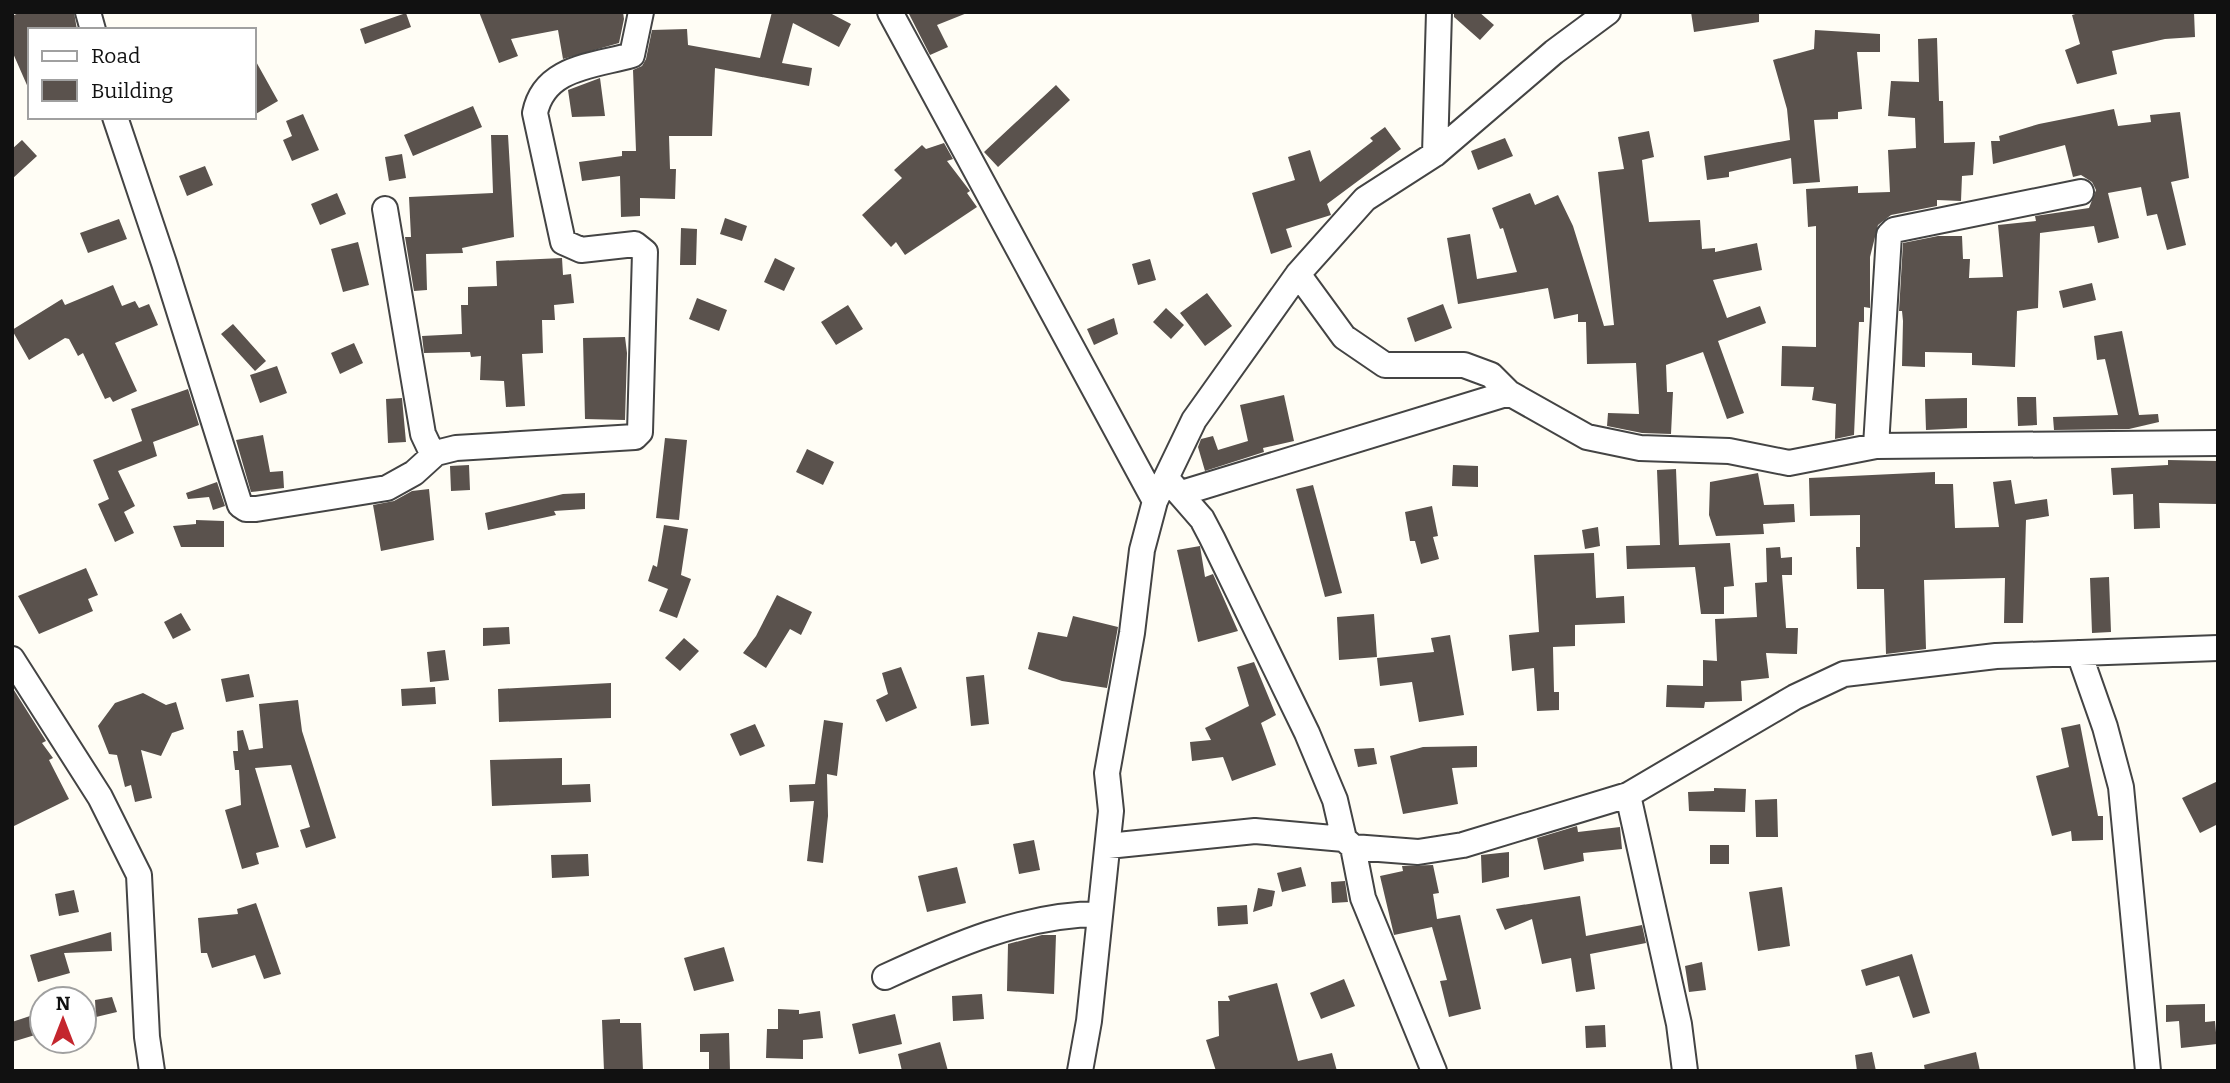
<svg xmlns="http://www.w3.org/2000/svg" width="2230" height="1083" viewBox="0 0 2230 1083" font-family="Bitter,serif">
<rect width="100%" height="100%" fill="#fffdf5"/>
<path fill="#5a524d" d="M 21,12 L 74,12 L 77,30 L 30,30 L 30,92 L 12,51 L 12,16 Z
M 479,12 L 623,12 L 624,19 L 619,43 L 563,59 L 558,30 L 511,39 L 518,56 L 499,63 Z
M 772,12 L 828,12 L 851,24 L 839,47 L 793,23 L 782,63 L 812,68 L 809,86 L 715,68 L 712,136 L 669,136 L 670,169 L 676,169 L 675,199 L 640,198 L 640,216 L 621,217 L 620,176 L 582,181 L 579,162 L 622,156 L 622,151 L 636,151 L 633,70 L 642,66 L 646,59 L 652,30 L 687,29 L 688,45 L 760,58 Z
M 908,12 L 967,12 L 967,13 L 937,25 L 948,47 L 930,55 Z
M 1454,12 L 1479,12 L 1494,25 L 1480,40 L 1454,17 Z
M 1691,12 L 1759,12 L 1759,22 L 1694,32 Z
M 2082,12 L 2194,12 L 2195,37 L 2165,39 L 2112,51 L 2117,74 L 2077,84 L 2065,50 L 2080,44 L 2072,15 Z
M 406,13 L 411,27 L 365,44 L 360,29 Z
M 1815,30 L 1880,34 L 1880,52 L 1857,52 L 1862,109 L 1838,112 L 1838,119 L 1814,120 L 1820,182 L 1793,184 L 1791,158 L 1729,172 L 1729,177 L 1707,180 L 1704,156 L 1790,140 L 1787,109 L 1773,60 L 1814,49 Z
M 1937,38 L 1939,101 L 1943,101 L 1944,143 L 1975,142 L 1973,175 L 1962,176 L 1961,201 L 1937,200 L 1937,206 L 1891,215 L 1878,225 L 1870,257 L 1870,308 L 1864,307 L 1864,322 L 1859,322 L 1854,435 L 1835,439 L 1836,404 L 1812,400 L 1814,387 L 1781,386 L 1782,346 L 1816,347 L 1816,226 L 1808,227 L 1806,189 L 1858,186 L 1858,193 L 1890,192 L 1888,150 L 1916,148 L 1915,118 L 1888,116 L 1891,81 L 1919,82 L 1918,39 Z
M 254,58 L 278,101 L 254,115 Z
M 600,78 L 605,116 L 572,117 L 568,90 Z
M 1056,85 L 1070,100 L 998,167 L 984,152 Z
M 473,106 L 482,127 L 413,156 L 404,135 Z
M 2114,109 L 2118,126 L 2151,122 L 2150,115 L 2180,112 L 2189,178 L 2171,182 L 2186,245 L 2167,250 L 2157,214 L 2147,216 L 2141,187 L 2108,193 L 2119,238 L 2098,243 L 2094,226 L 2040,233 L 2038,308 L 2017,311 L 2015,367 L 1972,365 L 1972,353 L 1925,352 L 1925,367 L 1902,366 L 1903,321 L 1902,311 L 1899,311 L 1903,243 L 1938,236 L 1962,236 L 1963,259 L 1970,259 L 1969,278 L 2003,277 L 1998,225 L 2036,221 L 2035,216 L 2089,208 L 2096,190 L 2092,182 L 2081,175 L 2073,177 L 2065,145 L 1993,164 L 1991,141 L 2000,141 L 1999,136 L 2039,124 Z
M 303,114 L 319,150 L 292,161 L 283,140 L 292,136 L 286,121 Z
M 1385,127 L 1401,149 L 1327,204 L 1331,215 L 1286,229 L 1292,247 L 1271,254 L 1252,193 L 1295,180 L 1288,157 L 1310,150 L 1320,182 L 1373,141 L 1370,138 Z
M 1649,131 L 1654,157 L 1642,160 L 1649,222 L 1700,220 L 1702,249 L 1715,248 L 1715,252 L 1757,243 L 1762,270 L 1713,280 L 1727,318 L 1760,306 L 1766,323 L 1718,341 L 1744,413 L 1727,419 L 1703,352 L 1666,365 L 1667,392 L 1673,392 L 1671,434 L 1642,433 L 1607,426 L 1608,413 L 1639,414 L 1636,363 L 1587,364 L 1586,322 L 1578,322 L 1578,314 L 1554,319 L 1548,288 L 1458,304 L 1447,238 L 1470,234 L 1477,279 L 1517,272 L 1503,228 L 1500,229 L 1492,208 L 1530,193 L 1535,205 L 1558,195 L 1573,226 L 1604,326 L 1614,325 L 1598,172 L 1624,169 L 1618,137 Z
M 491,135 L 508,135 L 514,237 L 462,248 L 463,253 L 426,254 L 427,290 L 414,291 L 405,237 L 411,237 L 409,197 L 493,193 Z
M 1505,138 L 1513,156 L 1478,170 L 1471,151 Z
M 22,140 L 37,156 L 12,179 L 12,149 Z
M 944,143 L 953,159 L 947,161 L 970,191 L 967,193 L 977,207 L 905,255 L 896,242 L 891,247 L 862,215 L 902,178 L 894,170 L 922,145 L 926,149 Z
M 402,154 L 406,178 L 389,181 L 385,157 Z
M 205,166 L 213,185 L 187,196 L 179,176 Z
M 337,193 L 346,214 L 320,225 L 311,204 Z
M 725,218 L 747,226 L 742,241 L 720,234 Z
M 119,219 L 127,239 L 88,253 L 80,233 Z
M 681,228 L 697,229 L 696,265 L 680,265 Z
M 358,242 L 369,285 L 343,292 L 331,249 Z
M 562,258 L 563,275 L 571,274 L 574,303 L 554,305 L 555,320 L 542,320 L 543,353 L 522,354 L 525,406 L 506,407 L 504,381 L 480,380 L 481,356 L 471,357 L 470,352 L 424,353 L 422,336 L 462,334 L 461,305 L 468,305 L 468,287 L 497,286 L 496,261 Z
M 775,258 L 795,268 L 784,291 L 764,282 Z
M 1150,259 L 1156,280 L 1138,285 L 1132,264 Z
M 2092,283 L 2096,300 L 2063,308 L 2059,291 Z
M 113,285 L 122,306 L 135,301 L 139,308 L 149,304 L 158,325 L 115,343 L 137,391 L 113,402 L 110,397 L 105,399 L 83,353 L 78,356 L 69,339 L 65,338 L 29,360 L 12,330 L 62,299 L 65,305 Z
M 1207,293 L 1232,326 L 1205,346 L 1180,313 Z
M 697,298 L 727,310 L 719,331 L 689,319 Z
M 1443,304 L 1452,328 L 1415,342 L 1407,318 Z
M 848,305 L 863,329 L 836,345 L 821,322 Z
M 1166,308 L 1184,325 L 1171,339 L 1153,322 Z
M 1114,318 L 1118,334 L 1094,345 L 1087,329 Z
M 233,324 L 266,361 L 255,371 L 221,334 Z
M 2122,331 L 2139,415 L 2158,414 L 2159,422 L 2129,429 L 2054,430 L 2053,417 L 2118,415 L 2105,359 L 2097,360 L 2094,336 Z
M 625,337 L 627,353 L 625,420 L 585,419 L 583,338 Z
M 354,343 L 363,363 L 340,374 L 331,353 Z
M 277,366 L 287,393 L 260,403 L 250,375 Z
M 188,389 L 199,425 L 153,442 L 157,456 L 118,471 L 135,506 L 124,512 L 134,533 L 115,542 L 98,504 L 109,499 L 93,460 L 142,441 L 131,409 Z
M 1284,395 L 1294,441 L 1263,448 L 1264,452 L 1205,471 L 1198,447 L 1201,439 L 1213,436 L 1218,450 L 1248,441 L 1240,405 Z
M 2017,397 L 2036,397 L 2037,425 L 2018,426 Z
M 402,398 L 406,442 L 388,443 L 386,399 Z
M 1967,398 L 1967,428 L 1926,430 L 1925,399 Z
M 263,435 L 270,472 L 283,471 L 284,488 L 251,492 L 236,440 Z
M 665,438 L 687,440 L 679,520 L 656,518 Z
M 807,449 L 834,462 L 823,485 L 796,472 Z
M 2168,460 L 2218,461 L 2218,504 L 2159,503 L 2160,528 L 2134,529 L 2133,494 L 2113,495 L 2111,468 L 2168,465 Z
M 469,465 L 470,490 L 451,491 L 450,466 Z
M 1453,465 L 1478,466 L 1478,487 L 1452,486 Z
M 1676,469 L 1679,545 L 1730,543 L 1734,586 L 1724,587 L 1724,614 L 1701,614 L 1695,567 L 1627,569 L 1626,546 L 1660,545 L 1657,470 Z
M 1935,472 L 1935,484 L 1953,484 L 1955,528 L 1999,527 L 1993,482 L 2011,480 L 2015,504 L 2047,499 L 2049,516 L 2026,520 L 2023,623 L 2004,623 L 2005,578 L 1924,580 L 1926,649 L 1886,654 L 1884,589 L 1857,589 L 1856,547 L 1860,547 L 1860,515 L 1810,516 L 1809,478 Z
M 1758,473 L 1764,505 L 1794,504 L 1795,522 L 1763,524 L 1764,534 L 1716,536 L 1709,515 L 1710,482 Z
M 217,482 L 225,506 L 213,510 L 209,497 L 188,499 L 186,493 Z
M 1313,485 L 1342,593 L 1325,597 L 1296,489 Z
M 429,489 L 434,540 L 381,551 L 373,505 L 394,501 L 412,491 Z
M 585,493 L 585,509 L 554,511 L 556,515 L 488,530 L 485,513 L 563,494 Z
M 1432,506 L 1438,536 L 1433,537 L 1439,559 L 1421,564 L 1415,541 L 1410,541 L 1405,512 Z
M 196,520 L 224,521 L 224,547 L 181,547 L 173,526 L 196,524 Z
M 664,525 L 688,529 L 681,575 L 691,579 L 677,618 L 659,611 L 668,589 L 648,581 L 653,565 L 657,567 Z
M 1598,527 L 1600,546 L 1585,549 L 1582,530 Z
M 1200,546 L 1205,577 L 1213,574 L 1238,631 L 1198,642 L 1177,550 Z
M 1780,547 L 1781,558 L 1792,557 L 1792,575 L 1782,575 L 1786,628 L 1798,628 L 1797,654 L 1766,653 L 1769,678 L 1741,681 L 1742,701 L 1705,702 L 1704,708 L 1666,707 L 1667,685 L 1703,686 L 1703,660 L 1717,661 L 1715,619 L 1757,617 L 1755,583 L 1767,582 L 1766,548 Z
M 1594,553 L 1596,598 L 1624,596 L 1625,623 L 1575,625 L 1575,646 L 1553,647 L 1554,692 L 1559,692 L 1559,710 L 1537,711 L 1534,668 L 1512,671 L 1509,635 L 1539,632 L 1534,555 Z
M 86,568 L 98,595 L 88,599 L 93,611 L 39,634 L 18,596 Z
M 2109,577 L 2111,632 L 2092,633 L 2090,578 Z
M 777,595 L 812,612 L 801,635 L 790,629 L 766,668 L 743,653 L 756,636 Z
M 181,613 L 191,630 L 173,639 L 164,622 Z
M 1374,614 L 1377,657 L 1339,660 L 1337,617 Z
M 1073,616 L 1118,627 L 1107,688 L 1062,681 L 1028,669 L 1038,632 L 1067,637 Z
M 509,627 L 510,644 L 483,646 L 483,628 Z
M 1450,635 L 1464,715 L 1419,722 L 1412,682 L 1380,686 L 1377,658 L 1434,652 L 1431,638 Z
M 684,638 L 699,651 L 680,671 L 665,658 Z
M 445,650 L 449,680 L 430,682 L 427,652 Z
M 1254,662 L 1276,715 L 1261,723 L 1276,765 L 1232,781 L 1223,757 L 1192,761 L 1190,742 L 1211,740 L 1205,728 L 1249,706 L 1237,667 Z
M 901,667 L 917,708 L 886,722 L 876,700 L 888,694 L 882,673 Z
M 249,674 L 254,697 L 226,702 L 221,679 Z
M 984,675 L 989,724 L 971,726 L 966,677 Z
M 611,683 L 611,718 L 499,722 L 498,689 Z
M 12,687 L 46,741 L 42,743 L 53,758 L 49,760 L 69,799 L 12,827 Z
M 435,687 L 436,704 L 402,706 L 401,689 Z
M 143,693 L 166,705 L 176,702 L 184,729 L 172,733 L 161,756 L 141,750 L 152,798 L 135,802 L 131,785 L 125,787 L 117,755 L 109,754 L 98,726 L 115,703 Z
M 298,700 L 302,731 L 336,838 L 306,848 L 300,830 L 310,827 L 291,765 L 255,768 L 279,847 L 256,853 L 259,864 L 242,869 L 225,810 L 241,805 L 239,770 L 235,770 L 233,751 L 238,751 L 237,731 L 243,730 L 249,750 L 263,748 L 259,704 Z
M 824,720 L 843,723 L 837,776 L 827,774 L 828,816 L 823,863 L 807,861 L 814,801 L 790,802 L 789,785 L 815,784 Z
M 755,724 L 765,746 L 740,756 L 730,734 Z
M 2080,724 L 2098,816 L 2103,816 L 2103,840 L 2072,841 L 2071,831 L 2052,836 L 2036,776 L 2069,767 L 2061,728 Z
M 1477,746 L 1477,767 L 1452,768 L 1458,804 L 1403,814 L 1390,756 L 1423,747 Z
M 1374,748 L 1377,764 L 1358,767 L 1354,749 Z
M 562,758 L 562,785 L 590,784 L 591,802 L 492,806 L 490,760 Z
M 2218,781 L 2218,824 L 2200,833 L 2182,798 Z
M 1714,788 L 1746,789 L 1745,812 L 1689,811 L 1688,792 L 1714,791 Z
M 1777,799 L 1778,837 L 1756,837 L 1755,800 Z
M 1577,826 L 1578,832 L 1620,827 L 1622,849 L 1583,853 L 1584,861 L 1544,870 L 1537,838 Z
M 1034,840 L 1040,870 L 1019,874 L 1013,844 Z
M 1710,845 L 1729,845 L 1729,864 L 1710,864 Z
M 1509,852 L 1509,877 L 1482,883 L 1481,855 Z
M 588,854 L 589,876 L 552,878 L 551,855 Z
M 1433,865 L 1439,893 L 1433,894 L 1437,919 L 1460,915 L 1481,1009 L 1449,1017 L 1440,981 L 1447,980 L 1432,927 L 1394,935 L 1380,876 L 1403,871 L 1402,866 Z
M 957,867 L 966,903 L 927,912 L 918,876 Z
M 1301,867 L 1306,886 L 1282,892 L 1277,873 Z
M 1345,881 L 1348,902 L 1332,903 L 1331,882 Z
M 1782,887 L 1790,946 L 1758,951 L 1749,892 Z
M 1258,888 L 1275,891 L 1272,906 L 1253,912 Z
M 74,890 L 79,912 L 59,916 L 55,894 Z
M 1580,896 L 1586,936 L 1642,925 L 1646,943 L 1590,954 L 1595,989 L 1576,992 L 1571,958 L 1542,964 L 1532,919 L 1505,930 L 1496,909 Z
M 256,903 L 281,974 L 264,979 L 255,955 L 212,968 L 207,953 L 201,953 L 198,918 L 238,914 L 237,909 Z
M 1247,905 L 1248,924 L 1218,926 L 1217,907 Z
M 111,932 L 112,951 L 64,953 L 70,973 L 38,982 L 30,955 Z
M 1042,935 L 1056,935 L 1054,994 L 1007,991 L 1008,944 Z
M 724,947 L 734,981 L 694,991 L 684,958 Z
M 1912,954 L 1930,1013 L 1913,1018 L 1899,976 L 1866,986 L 1861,970 Z
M 1702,962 L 1706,990 L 1689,992 L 1685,966 Z
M 1344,979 L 1355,1006 L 1321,1019 L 1310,993 Z
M 1277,983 L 1298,1061 L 1332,1053 L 1337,1071 L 1216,1071 L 1206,1040 L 1219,1036 L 1218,1001 L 1230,1001 L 1228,996 Z
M 982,994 L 984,1019 L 953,1021 L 952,996 Z
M 112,997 L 117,1012 L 96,1017 L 95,1000 Z
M 2205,1004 L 2205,1022 L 2215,1021 L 2217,1044 L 2181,1048 L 2179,1021 L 2166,1022 L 2166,1005 Z
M 778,1009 L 799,1010 L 799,1014 L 820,1011 L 823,1038 L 803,1040 L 803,1059 L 766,1058 L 767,1029 L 778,1029 Z
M 895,1014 L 902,1044 L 859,1054 L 852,1024 Z
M 30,1016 L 35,1035 L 12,1042 L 12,1022 Z
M 620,1019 L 620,1023 L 641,1023 L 643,1071 L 604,1071 L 602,1020 Z
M 1605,1025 L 1606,1047 L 1586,1048 L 1585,1026 Z
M 729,1033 L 730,1071 L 709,1071 L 709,1052 L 700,1052 L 700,1034 Z
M 940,1042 L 948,1071 L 902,1071 L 898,1054 Z
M 1872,1052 L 1876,1071 L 1857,1071 L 1855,1055 Z
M 1976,1052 L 1980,1071 L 1925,1071 L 1924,1065 Z"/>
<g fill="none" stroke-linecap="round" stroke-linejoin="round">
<g stroke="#444" stroke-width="28">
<path id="minor" d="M 88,12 L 93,30
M 890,12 L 1155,501
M 115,117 L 164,263 L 240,505 L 246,509 L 256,509 L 387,488 L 414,473 L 436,453 L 456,448 L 635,437 L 640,432 L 645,252 L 635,244 L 581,250 L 563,242 L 535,113 C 544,67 593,66 632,55 L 641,12
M 1435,154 L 1439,12
M 385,209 L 423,434 L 432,453 L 436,453
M 1298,274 L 1344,337 L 1385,365 L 1464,365 L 1491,375 L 1509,393 L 1587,437 L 1640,448 L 1729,451 L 1789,463 L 1876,446 L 2218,443
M 1876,446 L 1889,235 L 1894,230 L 2081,192
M 1167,479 L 1202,519 L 1212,538 L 1307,733 L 1335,800 L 1344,839
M 1182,493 L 1509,393
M 2079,653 L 2105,727 L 2121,787 L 2148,1071
M 12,659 L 100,797 L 139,875 L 147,1037 L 152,1071
M 1628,795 L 1679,1024 L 1685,1071
M 1108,846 L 1255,831 L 1344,839 L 1353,847 L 1363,898 L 1434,1071
M 1353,847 L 1418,852 L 1463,845 L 1628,795 L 1795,697 L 1844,674 L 1996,656 L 2218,648
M 885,977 C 952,946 1024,914 1100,914
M 1080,1071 L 1089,1021 L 1111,811 L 1107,773 L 1132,633 L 1142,550 L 1155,501 L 1194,420 L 1298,274 L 1365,199 L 1435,154 L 1554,52 L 1608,12"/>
</g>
<use href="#minor" stroke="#fff" stroke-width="24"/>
</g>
<rect width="2230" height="1083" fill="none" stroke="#111111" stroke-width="28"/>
<rect x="28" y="28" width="228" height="91" fill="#ffffff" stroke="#a0a0a0" stroke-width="2"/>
<rect x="42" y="51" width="35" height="10" fill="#ffffff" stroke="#a0a0a0" stroke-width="2"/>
<text x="91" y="63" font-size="21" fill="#111111">Road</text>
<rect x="42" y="80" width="35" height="21" fill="#5a524d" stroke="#a0a0a0" stroke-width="2"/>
<text x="91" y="98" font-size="21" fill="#111111">Building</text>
<g transform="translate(63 1020)"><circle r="33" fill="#ffffff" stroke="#a0a0a0" stroke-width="2"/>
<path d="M0-5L12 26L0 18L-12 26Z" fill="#c4262e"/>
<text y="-10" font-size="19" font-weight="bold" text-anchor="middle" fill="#111111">N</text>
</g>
</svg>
